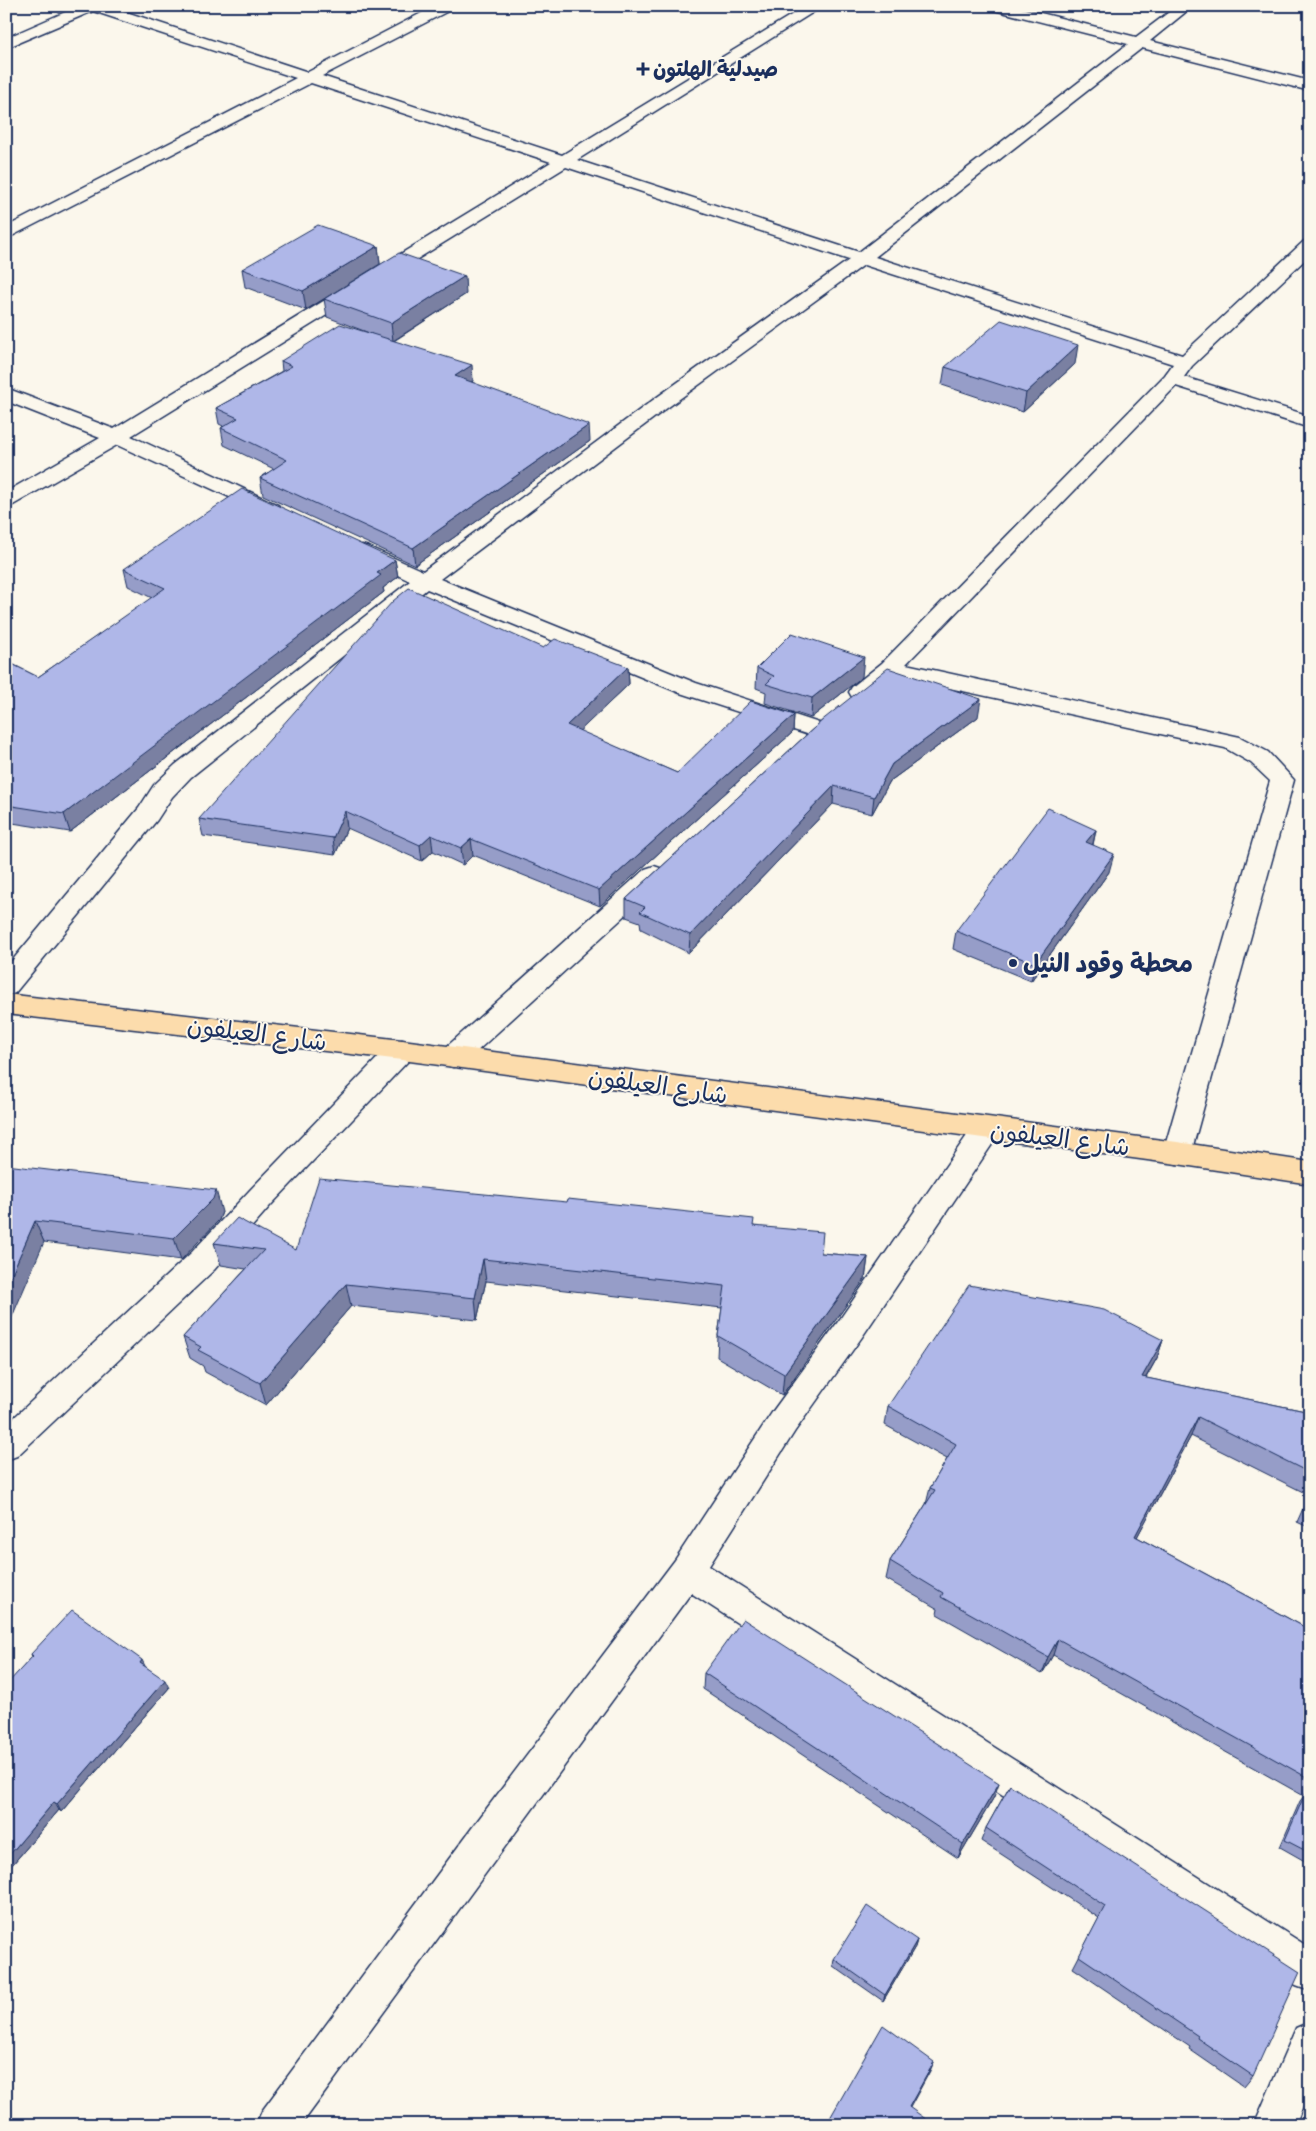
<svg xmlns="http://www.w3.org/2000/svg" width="1316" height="2131" viewBox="0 0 1316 2131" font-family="Caveat,'Playpen Sans Arabic',sans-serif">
<rect width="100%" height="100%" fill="#fbf7ec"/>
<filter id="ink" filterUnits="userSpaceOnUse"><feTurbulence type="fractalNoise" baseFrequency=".02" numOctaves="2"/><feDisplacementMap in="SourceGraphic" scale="10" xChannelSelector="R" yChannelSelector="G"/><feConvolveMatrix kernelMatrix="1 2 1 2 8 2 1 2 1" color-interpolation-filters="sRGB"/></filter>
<g filter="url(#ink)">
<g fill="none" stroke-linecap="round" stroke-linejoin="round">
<g stroke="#1b2f5e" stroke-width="3">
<path id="street" d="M 79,6 L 108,6 L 308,72 L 435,6 L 454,6 L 452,9 L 322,76 L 562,155 L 806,6 L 823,6 L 577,160 L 859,252 L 1128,44 L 990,9 L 988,6 L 1013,6 L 1136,37 L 1177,6 L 1193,6 L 1150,41 L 1310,81 L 1310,91 L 1142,48 L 875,257 L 1182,355 L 1304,241 L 1310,240 L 1310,255 L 1192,366 L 1184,377 L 1310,416 L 1310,428 L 1176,386 L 906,664 L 1240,737 L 1268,752 L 1294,780 L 1191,1153 L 1187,1161 L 1177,1164 L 1167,1161 L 1163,1153 L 1270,781 L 1251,763 L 1225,748 L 894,676 C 881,686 870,702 852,697 L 849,692 L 852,687 L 882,663 L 1165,375 L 1173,364 L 864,265 L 667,408 L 440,579 L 696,683 L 822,724 L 826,729 L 822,734 L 814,736 L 806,734 L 680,693 L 427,589 L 191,777 L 172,797 L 157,820 L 15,993 L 6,996 L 6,968 L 139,808 L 154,785 L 175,765 L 410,581 L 355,555 L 351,551 L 355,547 L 362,545 L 369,547 L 423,571 L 653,400 L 849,260 L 566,167 L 131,436 L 278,505 L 281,509 L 278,513 L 271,515 L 264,513 L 117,445 L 13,505 L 6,507 L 6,492 L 100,438 L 6,401 L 6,388 L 114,429 L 551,162 L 311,83 L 6,239 L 6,227 L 296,78 L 93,11 L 6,48 L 6,38 Z
M 654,866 L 663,869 L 667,875 L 663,881 L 463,1064 L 453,1067 L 443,1064 L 439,1057 L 443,1050 L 645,869 Z
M 402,1040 L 412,1043 L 416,1050 L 412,1057 L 270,1206 L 214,1270 L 17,1456 L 6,1460 L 6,1425 L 192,1252 L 250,1190 L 392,1043 Z
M 987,1118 L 997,1121 L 1001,1129 L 997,1137 L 862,1337 L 795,1431 L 709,1566 L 1310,1948 L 1310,1990 L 1296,1985 L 691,1593 L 301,2125 L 256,2125 L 262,2111 L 472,1828 L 675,1560 L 773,1411 L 840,1319 L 977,1121 Z
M 1310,2022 L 1310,2089 L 1295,2125 L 1254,2125 L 1296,2028 Z"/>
</g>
<g stroke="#1b2f5e" stroke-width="3">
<path id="highway" d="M 6,994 L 402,1040 L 1177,1142 L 1310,1162 L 1310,1184 L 1177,1164 L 402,1060 L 6,1014 Z"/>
</g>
<use href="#street" fill="#fbf7ec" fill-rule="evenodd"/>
<use href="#highway" fill="#fcdcac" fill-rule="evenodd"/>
</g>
<path fill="#969dc8" stroke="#1b2f5e" d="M 378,246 L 380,264 L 306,310 L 245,287 L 242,269 Z
M 466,294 L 394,341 L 473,381 L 472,382 L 590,441 L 415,565 L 263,495 L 260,478 L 274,469 L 224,445 L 221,428 L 223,426 L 219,424 L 216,408 L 282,371 L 281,361 L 372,334 L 327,317 L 324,299 Z
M 1075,364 L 1023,412 L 942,385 L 945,367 Z
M 395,560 L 398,577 L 383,588 L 384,592 L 70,832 L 6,822 L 6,661 L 38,677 L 152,598 L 128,586 L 124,569 Z
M 543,648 L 628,667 L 629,684 L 579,731 L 677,773 L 794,715 L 793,732 L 600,906 L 473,855 L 463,865 L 433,851 L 422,861 L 347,828 L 335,855 L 203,836 L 199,819 Z
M 757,668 L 862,677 L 811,718 L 765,703 L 766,692 L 756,688 Z
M 978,717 L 890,781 L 872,814 L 833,804 L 689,953 L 641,929 L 640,922 L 626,917 L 626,899 L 825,718 Z
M 1096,830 L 1093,845 L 1109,872 L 1031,981 L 953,949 L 956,931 Z
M 6,1165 L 222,1212 L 219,1220 L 181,1260 L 44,1242 Z
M 754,1226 L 821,1253 L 868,1257 L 865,1279 L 782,1395 L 717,1357 L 718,1336 L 722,1308 L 486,1281 L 477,1320 L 351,1306 L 266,1405 L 205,1372 L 203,1366 L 190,1358 L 183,1337 L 246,1269 L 221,1265 L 214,1243 L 296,1250 Z
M 1163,1340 L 1157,1358 L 1146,1378 L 1310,1412 L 1310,1528 L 1297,1522 L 1309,1495 L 1191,1436 L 1137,1537 L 1310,1630 L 1310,1787 L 1305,1794 L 1310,1796 L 1310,1864 L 1280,1847 L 1300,1801 L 1304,1796 L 1053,1655 L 1042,1674 L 937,1614 L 938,1609 L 886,1579 L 890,1561 L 926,1504 L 930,1488 L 947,1459 L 885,1425 L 888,1406 Z
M 31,1654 L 145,1666 L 169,1688 L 61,1812 L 59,1810 L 6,1872 L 6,1686 L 32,1657 Z
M 704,1673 L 994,1797 L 958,1858 L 703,1689 Z
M 1010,1785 L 1253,2076 L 1244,2087 L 1189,2049 L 1190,2047 L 1073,1968 L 1099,1918 L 981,1841 L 986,1828 Z
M 917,1940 L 915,1947 L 883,2001 L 833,1966 L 834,1959 Z"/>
<path fill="#7a80a2" stroke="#1b2f5e" d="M 378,246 L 380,264 L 306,310 L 303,291 Z
M 465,276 L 466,294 L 393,341 L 391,323 Z
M 1078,345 L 1075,364 L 1023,412 L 1026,393 Z
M 472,365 L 473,381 L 456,392 L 455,376 Z
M 589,425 L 590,441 L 415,565 L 413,548 Z
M 395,560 L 398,577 L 383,588 L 384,592 L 70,832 L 64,814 L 377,573 Z
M 864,657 L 862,677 L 811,718 L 812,698 Z
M 628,667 L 629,684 L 568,742 L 567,725 Z
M 981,699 L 978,717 L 890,781 L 872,814 L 874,797 L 892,764 Z
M 794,715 L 793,732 L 600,906 L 599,890 Z
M 834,786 L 833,804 L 689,953 L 690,935 Z
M 345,811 L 347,828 L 335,855 L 333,838 Z
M 1096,830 L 1092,848 L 1086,842 Z
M 431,835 L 433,851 L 422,861 L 420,845 Z
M 471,839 L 473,855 L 463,865 L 461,848 Z
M 1114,854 L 1109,872 L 1031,981 L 1035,964 Z
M 216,1190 L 222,1212 L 219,1220 L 181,1260 L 174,1238 Z
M 35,1221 L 44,1242 L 6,1331 L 6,1287 Z
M 868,1257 L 865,1279 L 782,1395 L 784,1374 Z
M 483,1259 L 486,1281 L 477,1320 L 475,1298 Z
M 346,1284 L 351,1306 L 266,1405 L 260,1383 Z
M 1163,1340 L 1157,1358 L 1135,1396 L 1142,1377 Z
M 1198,1417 L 1191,1436 L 1128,1554 L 1135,1536 Z
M 1058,1639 L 1053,1655 L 1042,1674 L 1048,1657 Z
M 142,1660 L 146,1668 L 140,1663 Z
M 165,1680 L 169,1688 L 61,1812 L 57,1804 Z
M 999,1783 L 994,1797 L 958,1858 L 963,1844 Z
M 54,1802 L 59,1810 L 6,1872 L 6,1859 Z
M 917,1940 L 915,1947 L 883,2001 L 885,1995 Z
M 934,2062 L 930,2071 L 906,2115 L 909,2107 Z"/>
<path fill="#afb7e8" stroke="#1b2f5e" d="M 318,225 L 378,246 L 303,291 L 242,269 Z
M 399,253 L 465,276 L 391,323 L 324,299 Z
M 1001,320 L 1078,345 L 1026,393 L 945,367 Z
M 340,324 L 472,365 L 455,376 L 589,425 L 413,548 L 260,478 L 287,460 L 221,428 L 238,418 L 216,408 L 292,366 L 281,361 Z
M 242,489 L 395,560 L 377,573 L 381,575 L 64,814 L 6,805 L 6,661 L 38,677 L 165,588 L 124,569 Z
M 409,588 L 543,648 L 555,639 L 628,667 L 567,725 L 677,773 L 751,701 L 794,715 L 599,890 L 471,839 L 461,848 L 431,835 L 420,845 L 345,811 L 333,838 L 199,819 L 393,601 Z
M 792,633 L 864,657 L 812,698 L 766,684 L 774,676 L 757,668 Z
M 888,668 L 981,699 L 892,764 L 874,797 L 834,786 L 690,935 L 640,912 L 645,907 L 626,899 L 825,718 Z
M 1048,808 L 1096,830 L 1086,842 L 1114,854 L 1035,964 L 956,931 Z
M 6,1165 L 216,1190 L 213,1199 L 174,1238 L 35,1221 L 6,1287 Z
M 319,1178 L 567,1202 L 568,1199 L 754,1219 L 753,1226 L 823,1232 L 821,1253 L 868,1257 L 784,1374 L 718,1336 L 725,1286 L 483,1259 L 475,1298 L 346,1284 L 260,1383 L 198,1350 L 201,1347 L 183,1337 L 264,1250 L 214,1243 L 237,1218 L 296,1250 Z
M 969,1285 L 1104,1310 L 1163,1340 L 1142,1377 L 1310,1412 L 1310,1473 L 1198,1417 L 1135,1536 L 1310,1630 L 1310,1779 L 1058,1639 L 1048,1657 L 941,1597 L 943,1593 L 890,1561 L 935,1490 L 930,1488 L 956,1444 L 888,1406 Z
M 1310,1495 L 1310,1506 L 1306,1504 Z
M 72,1610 L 142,1660 L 140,1663 L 165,1680 L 57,1804 L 54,1802 L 6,1859 L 6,1685 L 33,1656 L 31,1654 Z
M 743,1619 L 999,1783 L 963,1844 L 704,1673 Z
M 1010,1785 L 1300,1972 L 1253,2076 L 1197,2038 L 1198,2036 L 1079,1956 L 1105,1906 L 986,1828 Z
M 1305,1794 L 1310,1796 L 1310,1853 L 1285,1840 Z
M 867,1906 L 917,1940 L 885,1995 L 834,1959 Z
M 883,2025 L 934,2062 L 909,2107 L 934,2125 L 826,2125 Z"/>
</g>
<g fill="#1b2f5e" stroke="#fbf7ec" stroke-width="2">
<path d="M640.5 61.5h5v5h5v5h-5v5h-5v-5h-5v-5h5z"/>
<circle cx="1013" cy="963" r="5"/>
</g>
<g text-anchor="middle" stroke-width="4" stroke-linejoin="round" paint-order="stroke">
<g font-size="21" font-weight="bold" fill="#1b2f5e" stroke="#fbf7ec" text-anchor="start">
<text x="653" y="76">صيدلية الهلتون</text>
</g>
<g font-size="25" font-weight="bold" fill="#1b2f5e" stroke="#fbf7ec" text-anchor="start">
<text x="1023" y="972">محطة وقود النيل</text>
</g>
<g font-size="25" fill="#1b2f5e" stroke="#fbf7ec">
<text transform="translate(257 1033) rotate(7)" y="9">شارع العيلفون</text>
<text transform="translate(658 1085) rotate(8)" y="9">شارع العيلفون</text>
<text transform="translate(1060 1138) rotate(7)" y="9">شارع العيلفون</text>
</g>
</g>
<rect width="1316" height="2131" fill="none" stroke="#fbf7ec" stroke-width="25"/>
<rect x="12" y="12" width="1291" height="2106" fill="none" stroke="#1b2f5e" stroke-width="2" filter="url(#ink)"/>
</svg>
